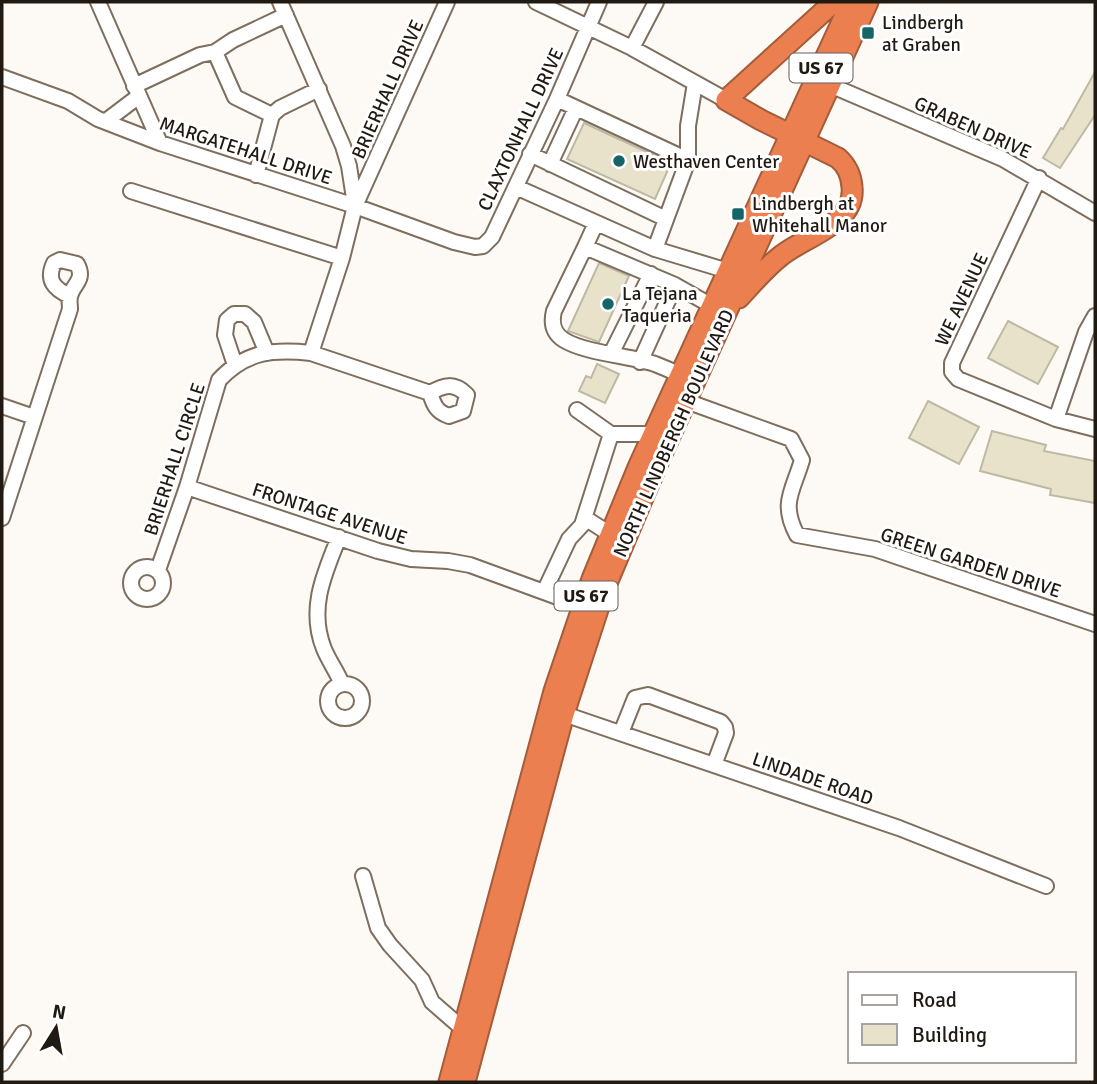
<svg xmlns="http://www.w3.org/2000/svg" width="1097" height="1084" viewBox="0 0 1097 1084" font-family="Signika,sans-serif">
<rect width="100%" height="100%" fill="#fdfaf6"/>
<path fill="#e8e2cb" stroke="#beb9a2" stroke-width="2" d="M 1095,72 L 1095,115 L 1060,168 L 1043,158 L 1061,128 L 1063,129 Z
M 584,123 L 671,163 L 655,199 L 567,159 Z
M 599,263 L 629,276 L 599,342 L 568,331 Z
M 1008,321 L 1058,347 L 1038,384 L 988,358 Z
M 597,364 L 619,374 L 605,403 L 579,391 L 586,376 L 591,378 Z
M 928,401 L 979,427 L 959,464 L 909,438 Z
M 992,431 L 1046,445 L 1044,451 L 1095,461 L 1095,503 L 1050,495 L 1051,489 L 980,471 Z"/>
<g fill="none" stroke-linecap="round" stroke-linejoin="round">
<g stroke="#7d6e5e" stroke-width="18">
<path id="minor" d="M 98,2 L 160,143
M 280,2 L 343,146 L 349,166 L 355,205
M 536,2 L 632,48 L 726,100
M 632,48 L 656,2
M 2,77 L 68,101 L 98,119 L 160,143 L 355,206 L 454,242 L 475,247 L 483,246 L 492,237 L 557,99 L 599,2
M 830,85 L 1003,159 L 1095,213
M 134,86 L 200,55 L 215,52
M 557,99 L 688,160 L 655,249
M 272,115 L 235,97 L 215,52 L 233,40 L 286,15
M 106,121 L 139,96
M 530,154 L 666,219
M 688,160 L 688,126 L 695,83
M 550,164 L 576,108
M 256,175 L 272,115 L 280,108 L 319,89
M 1039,178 L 952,363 L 952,372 L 958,379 L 1056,419 L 1095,429
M 516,187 L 655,249 L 728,271
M 131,191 L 342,258
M 596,223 L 585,247 L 675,285 L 712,306
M 585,247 L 554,311 C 551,323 553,333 564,340 C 585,353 631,356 655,364 C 663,367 672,371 680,375
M 311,353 L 342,258 L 355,206 L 447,2
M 611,354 L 651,274
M 640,362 L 675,285
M 235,365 L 225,335 L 227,320 L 234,314 L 245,314 L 254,322 L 267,353
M 686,401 L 791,439 L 802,460 C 793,491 780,503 797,535 L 875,549 L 1095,624
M 2,406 L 34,417
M 1056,419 L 1086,332 L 1095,316
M 611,434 L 653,434
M 187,487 L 378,551 L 411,559 L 448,561 L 470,565 L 582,606
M 2,518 L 70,309 C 70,305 69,301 70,297 C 72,284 86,281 77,264 L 60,260 L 54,263 C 46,280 54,289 70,296
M 585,518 L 610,534
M 339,537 C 324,574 308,609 324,649 C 329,661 337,672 342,684
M131 583a16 16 0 1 1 32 0a16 16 0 1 1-32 0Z
M 158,570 L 187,487 L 219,380 C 246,351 273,349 311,353 L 430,393 C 444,385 454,382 467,395 L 463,411 L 449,416 C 437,412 434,406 430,393
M 544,592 L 569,539 L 582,525 L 611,434 L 577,410
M328 701a17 17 0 1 1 34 0a17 17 0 1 1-34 0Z
M 564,714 L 899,828 L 1046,886
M 621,733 L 635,698 L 648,695 L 721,722 L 725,727 L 726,733 L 714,765
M 363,876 L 378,928 L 390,945 L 422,980 L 432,1002 L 463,1029
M 2,1064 L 23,1033"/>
</g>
<g stroke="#a45c3a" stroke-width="23">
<path id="highway" d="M 739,298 C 753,283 766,267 782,255 C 806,236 856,224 852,187 C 851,174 847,166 838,158 L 761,120 L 726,100 L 834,2
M 449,1082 L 554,691 L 592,579 L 639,465 L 851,2
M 465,1082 L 564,714 L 605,588 L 656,467 L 868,2"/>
</g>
<use href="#minor" stroke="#fff" stroke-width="14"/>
<use href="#highway" stroke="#eb7f4f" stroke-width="19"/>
</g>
<g fill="#156468" stroke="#fff" stroke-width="2.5">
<rect x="861" y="26" width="14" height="14" rx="3.5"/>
<circle cx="619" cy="161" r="7"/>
<rect x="731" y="207" width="14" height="14" rx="3.5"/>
<circle cx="608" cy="304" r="7"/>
</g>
<g text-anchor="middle" stroke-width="6" stroke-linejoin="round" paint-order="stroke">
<g fill="#fff" stroke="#635f5a" stroke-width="2">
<rect x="789.5" y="53.5" width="63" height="29" rx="5"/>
<rect x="554.5" y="581.5" width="63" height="29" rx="5"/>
</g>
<g font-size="18" font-weight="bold" fill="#201a13">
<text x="821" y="74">US 67</text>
<text x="586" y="602">US 67</text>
</g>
<g font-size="19" fill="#201a13" stroke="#fff" text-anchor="start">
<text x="882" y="29">Lindbergh<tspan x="882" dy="22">at Graben</tspan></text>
<text x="633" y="168">Westhaven Center</text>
<text x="752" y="210">Lindbergh at<tspan x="752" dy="22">Whitehall Manor</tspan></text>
<text x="622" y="300">La Tejana<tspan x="622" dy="22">Taqueria</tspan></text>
</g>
<g font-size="19" fill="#201a13" stroke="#fff">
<text transform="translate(387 89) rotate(-66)" y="7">BRIERHALL DRIVE</text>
<text transform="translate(973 127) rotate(24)" y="7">GRABEN DRIVE</text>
<text transform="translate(520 129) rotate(-65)" y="7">CLAXTONHALL DRIVE</text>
<text transform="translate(246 150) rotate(18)" y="7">MARGATEHALL DRIVE</text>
<text transform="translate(961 299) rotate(-65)" y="7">WE AVENUE</text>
<text transform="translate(673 433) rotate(-66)" y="7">NORTH LINDBERGH BOULEVARD</text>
<text transform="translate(174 459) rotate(-72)" y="7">BRIERHALL CIRCLE</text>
<text transform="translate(330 513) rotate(18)" y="7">FRONTAGE AVENUE</text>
<text transform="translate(971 562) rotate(18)" y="7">GREEN GARDEN DRIVE</text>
<text transform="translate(813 778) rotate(19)" y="7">LINDADE ROAD</text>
</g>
</g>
<rect width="1097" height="1084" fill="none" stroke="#201a13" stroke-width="7"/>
<rect x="848" y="972" width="228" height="91" fill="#ffffff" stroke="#a6a3a1" stroke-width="2"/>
<rect x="862" y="995" width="35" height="10" fill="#ffffff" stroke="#a6a3a1" stroke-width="2"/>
<text x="912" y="1007" font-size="21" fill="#201a13">Road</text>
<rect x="862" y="1024" width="35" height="21" fill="#e8e2cb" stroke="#a6a3a1" stroke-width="2"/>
<text x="912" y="1042" font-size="21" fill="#201a13">Building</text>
<g transform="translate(56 1028) rotate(11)" stroke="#ffffff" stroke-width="5" paint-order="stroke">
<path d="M0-5L12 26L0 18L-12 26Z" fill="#201a13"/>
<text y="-10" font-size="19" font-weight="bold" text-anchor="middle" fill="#201a13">N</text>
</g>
</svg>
